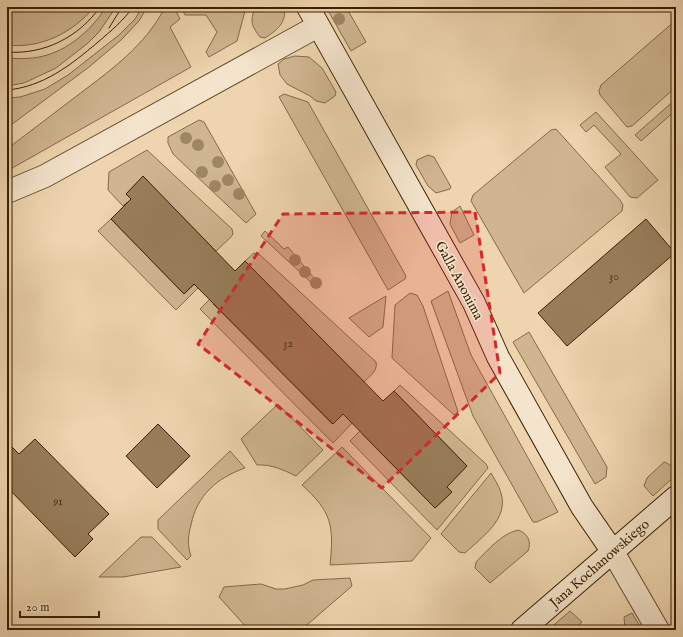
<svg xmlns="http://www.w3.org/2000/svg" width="683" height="637" viewBox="0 0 683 637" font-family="'IM FELL English',serif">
<rect width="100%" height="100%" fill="#eed5af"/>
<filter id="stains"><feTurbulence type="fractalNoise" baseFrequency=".005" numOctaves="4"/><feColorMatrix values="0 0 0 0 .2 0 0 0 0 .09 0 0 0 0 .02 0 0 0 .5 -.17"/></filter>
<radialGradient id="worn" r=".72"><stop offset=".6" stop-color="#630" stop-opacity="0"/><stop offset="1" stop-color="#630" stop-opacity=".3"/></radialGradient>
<path fill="#cfb691" stroke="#846a49" d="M 7,7 L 94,7 C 73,33 40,49 7,45 Z
M 106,7 L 116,7 L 99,32 L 88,43 L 56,68 L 24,83 L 7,86 L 7,58 C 20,59 35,59 47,55 C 71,48 93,28 106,7 Z
M 142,7 L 147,7 L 139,21 L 121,40 L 89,67 L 7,128 L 7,98 L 20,97 L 45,89 L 68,75 L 119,35 L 135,19 Z
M 165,7 L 174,7 L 180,19 L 170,27 L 191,67 L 7,171 L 7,149 C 31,131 54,113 78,95 C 111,70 146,45 165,7 Z
M 181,7 L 246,7 L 237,41 L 209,57 L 206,52 L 217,32 L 206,15 L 185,15 Z
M 255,7 L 284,7 C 287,23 277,30 265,38 L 260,37 C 251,25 250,22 255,7 Z
M 326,7 L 346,7 L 366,42 L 351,51 Z
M 676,20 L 676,87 L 632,126 L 627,127 L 600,95 L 599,91 L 601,85 Z
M 295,56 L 309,57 L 322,68 L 336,92 L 335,96 L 325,103 L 316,101 L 310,96 L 287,84 L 280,75 L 278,64 L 284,59 Z
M 284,94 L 308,102 L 406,276 L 405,279 L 388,290 L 279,97 Z
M 676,99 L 676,110 L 641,141 L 635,135 Z
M 596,112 L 658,180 L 637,198 L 630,197 L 605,167 L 621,154 L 594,125 L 586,132 L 580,125 Z
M 199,120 L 204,122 L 256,214 L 246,223 L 173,154 L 168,143 L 168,137 Z
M 556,129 L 620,200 L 623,205 L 622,211 L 524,293 L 471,201 L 473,195 L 551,130 Z
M 147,150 L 232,229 L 233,234 L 231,237 L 216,251 L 143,177 L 126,194 L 134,202 L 130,205 L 127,202 L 123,206 L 108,190 L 109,172 Z
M 428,155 L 434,157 L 451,187 L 450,189 L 436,193 L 428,186 L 416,165 L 417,160 Z
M 460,206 L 474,235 L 460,243 L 450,224 L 452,212 Z
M 111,219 L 184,294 L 200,279 L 203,283 L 176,310 L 98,231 Z
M 265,231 L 284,249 L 288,247 L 319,284 L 316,287 L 261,236 Z
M 254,253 L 260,255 L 376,362 C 378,371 370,376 364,382 L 245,261 Z
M 448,291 L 471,355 L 558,512 L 537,522 L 533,522 L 473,416 L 431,301 Z
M 410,293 L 417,295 L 423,306 L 458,412 L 454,415 L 392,358 L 395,305 Z
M 215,294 L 219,298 L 213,304 L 332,424 L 348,409 L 357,418 L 333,443 L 200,309 Z
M 386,296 L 383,327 L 369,337 L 349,318 Z
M 529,332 L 607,467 L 606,477 L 595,484 L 513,342 Z
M 400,385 L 486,464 L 488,468 L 437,530 L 350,441 L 365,426 L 362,434 L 435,508 L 452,492 L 444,484 L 450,483 L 467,466 L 394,391 Z
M 278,404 L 323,450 L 296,476 C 284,470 271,464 257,465 L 241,439 Z
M 342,447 L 431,538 L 412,561 L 330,565 C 334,526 332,512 302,485 Z
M 230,451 L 245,468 C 217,478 197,495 191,525 C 188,536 187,545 191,556 L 187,560 L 158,529 L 158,520 Z
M 664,462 C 670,464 676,469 676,475 L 653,496 L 644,486 L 647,478 Z
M 491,473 C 495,480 499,486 501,493 C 509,519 482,537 465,553 L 459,552 L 441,534 Z
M 518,530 C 527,533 532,541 528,551 L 490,583 L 475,568 L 476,562 C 488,550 501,534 518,530 Z
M 141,537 L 152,537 L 181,567 L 123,577 L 99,577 Z
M 350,578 L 352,586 L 301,630 L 249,630 L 219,597 L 224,587 L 261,584 L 276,589 L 285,589 L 303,585 L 313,580 Z
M 570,611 L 582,622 L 573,630 L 548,630 Z
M 632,613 L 642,630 L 625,630 L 624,617 Z"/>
<path fill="#987e5b" stroke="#3a1f01" d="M 143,176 L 235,271 L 245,261 L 383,401 L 394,391 L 467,466 L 447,487 L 452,492 L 435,508 L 343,414 L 333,424 L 194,284 L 184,294 L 111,219 L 131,199 L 126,194 Z
M 646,219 L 675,253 L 567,346 L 538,313 Z
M 158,424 L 190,456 L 157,488 L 126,456 Z
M 35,439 L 109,514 L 88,534 L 93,539 L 75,557 L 7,487 L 7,442 L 19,454 Z"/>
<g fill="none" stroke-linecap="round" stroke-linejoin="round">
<g stroke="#674c2c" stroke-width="24">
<path id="street" d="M 7,192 L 45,176 L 318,26
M 613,552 L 658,630"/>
</g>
<g stroke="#3a1f01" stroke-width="24">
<path id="secondary" d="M 308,7 L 474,303 L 498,357 L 582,507 L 613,552
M 522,630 L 676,497"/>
</g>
<use href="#street" stroke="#f4e4cb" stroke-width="22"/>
<use href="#secondary" stroke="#f4e4cb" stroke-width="22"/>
<path stroke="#3a1f01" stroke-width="1" d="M 109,28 L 122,7
M 7,52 C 44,55 79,37 100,7
M 7,90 C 43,87 71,65 98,42 C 111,31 123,21 133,7"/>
</g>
<g fill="#9f8663">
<circle cx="339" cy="19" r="6"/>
<circle cx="186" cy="138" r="6"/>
<circle cx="198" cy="145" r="6"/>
<circle cx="218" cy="162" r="6"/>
<circle cx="202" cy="172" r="6"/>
<circle cx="228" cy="180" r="6"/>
<circle cx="215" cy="186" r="6"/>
<circle cx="239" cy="194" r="6"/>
<circle cx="295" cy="260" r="6"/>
<circle cx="305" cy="272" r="6"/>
<circle cx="316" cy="283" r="6"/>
</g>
<path fill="#d62828" fill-opacity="0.2" stroke="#d62828" stroke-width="3" stroke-dasharray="8 5" stroke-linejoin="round" d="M 475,212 L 500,373 L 382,488 L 198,344 L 283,214 Z"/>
<g text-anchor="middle" stroke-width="3" stroke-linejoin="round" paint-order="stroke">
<g font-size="12" fill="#523718">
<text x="614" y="280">30</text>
<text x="288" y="347">32</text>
<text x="58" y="505">91</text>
</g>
<g font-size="14" fill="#3a1f01" stroke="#f4e4cb">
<text transform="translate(460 280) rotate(62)" y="5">Galla Anonima</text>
<text transform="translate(599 563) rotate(-41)" y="5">Jana Kochanowskiego</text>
</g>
</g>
<rect width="683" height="637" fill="none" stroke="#eed5af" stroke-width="24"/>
<rect x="8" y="8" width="667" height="621" fill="none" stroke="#3a1f01" stroke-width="2"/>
<rect x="12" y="12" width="659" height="613" fill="none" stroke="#3a1f01"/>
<path d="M20 611v6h79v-6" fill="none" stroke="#3a1f01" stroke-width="2"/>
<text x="26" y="611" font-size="12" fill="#3a1f01" stroke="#f4e4cb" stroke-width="3" paint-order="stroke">20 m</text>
<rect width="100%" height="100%" filter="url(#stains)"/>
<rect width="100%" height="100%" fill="url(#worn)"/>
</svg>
